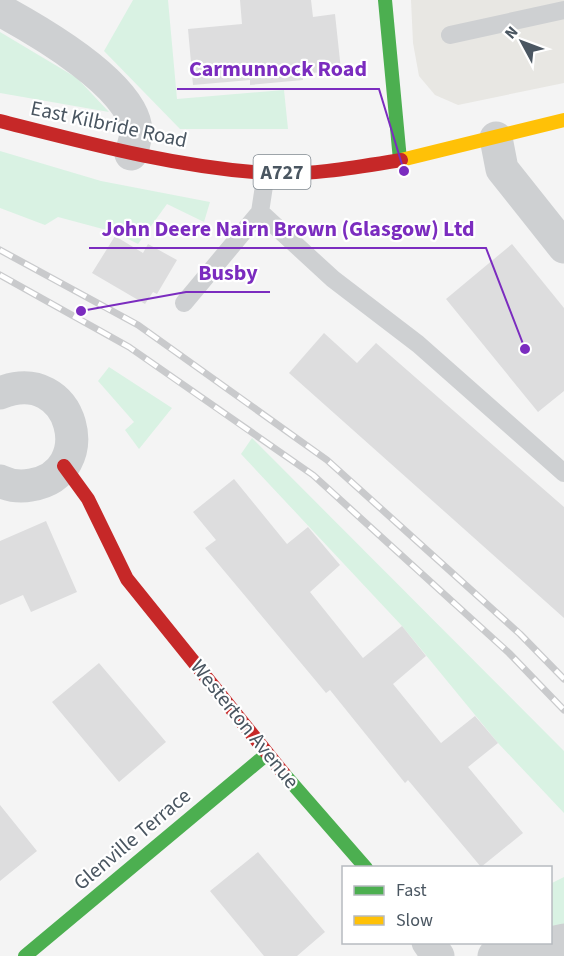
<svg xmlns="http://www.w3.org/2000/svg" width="564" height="956" viewBox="0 0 564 956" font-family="'Source Sans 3',sans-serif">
<rect width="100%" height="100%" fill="#f4f4f4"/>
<path fill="#e8e7e3" d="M 411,0 L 564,0 L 564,83 L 458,105 L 435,95 L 419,76 L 413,43 Z"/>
<path fill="#d9f2e3" d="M 133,0 L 168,0 L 177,99 L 284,90 L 288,129 L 180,129 L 104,51 Z
M 0,32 L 77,78 L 109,112 L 0,93 Z
M 0,151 L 101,181 L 210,202 L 204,222 L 167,204 L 138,244 L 114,232 L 58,217 L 45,225 L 0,208 Z
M 109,367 L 172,408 L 139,449 L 125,430 L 134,422 L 98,381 Z
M 252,438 L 564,751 L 564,813 L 498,743 L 402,626 L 241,454 Z
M 564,877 L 564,930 L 550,933 L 550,884 Z"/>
<path fill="#ddddde" d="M 240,0 L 311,0 L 313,17 L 335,14 L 341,70 L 303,74 L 303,80 L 250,85 L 250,80 L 193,85 L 188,29 L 242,24 Z
M 115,236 L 143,253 L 148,244 L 177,260 L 157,294 L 153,292 L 145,304 L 92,273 Z
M 512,244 L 564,308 L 564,391 L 538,412 L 446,299 Z
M 324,333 L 357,363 L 376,343 L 564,507 L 564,618 L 289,373 Z
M 234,479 L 287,544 L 308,527 L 340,565 L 310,592 L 363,658 L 402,626 L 426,656 L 393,684 L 441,743 L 475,716 L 498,743 L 468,767 L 523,833 L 481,867 L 408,780 L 405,783 L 330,690 L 326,693 L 205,548 L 216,540 L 193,512 Z
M 46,521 L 77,592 L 31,612 L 23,595 L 0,605 L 0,541 Z
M 99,663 L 166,742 L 119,782 L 52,702 Z
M 0,805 L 37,851 L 0,881 Z
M 258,852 L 325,932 L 297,956 L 264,956 L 210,891 Z"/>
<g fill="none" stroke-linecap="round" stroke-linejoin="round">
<path stroke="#ced0d2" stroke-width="18" d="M 450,35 L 564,10
M 260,212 L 333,279 L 418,344 L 564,473
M 184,303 L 260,212 L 266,173"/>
<path stroke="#ced0d2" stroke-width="33" d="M 0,10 C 35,29 135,86 136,131 C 136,138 133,147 131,154
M 496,138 L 502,169 L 564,247
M 0,393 C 74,363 101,474 31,485 C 20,487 10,486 0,481
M 428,942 L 438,956
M 494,956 L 564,940"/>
<path stroke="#4caf50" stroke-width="14" d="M 385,0 L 400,160
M 284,774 L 366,868
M 25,956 L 267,754"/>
<path stroke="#ffc107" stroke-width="14" d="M 401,160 L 564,120"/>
<path stroke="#c62828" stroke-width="14" d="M 0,121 C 87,143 175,167 265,173 C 309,176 358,167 401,160
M 64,466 L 88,499 L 127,579 L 284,774"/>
<g stroke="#c9cacc" stroke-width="7">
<path id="rail" d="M 0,250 L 138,325 L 327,460 L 520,634 L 564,679
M 0,275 L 129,347 L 313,475 L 509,653 L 564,710"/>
</g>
<use href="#rail" stroke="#fff" stroke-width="4.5" stroke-dasharray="14" stroke-linecap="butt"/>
</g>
<g text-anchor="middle" stroke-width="4.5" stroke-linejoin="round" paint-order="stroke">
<rect fill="#fff" stroke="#808990" stroke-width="1.5" x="253.5" y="155" width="57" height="34" rx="4.5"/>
<g font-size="20" font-weight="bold" fill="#4a5661">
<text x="282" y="179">A727</text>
</g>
<g font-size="21" fill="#4a5661" stroke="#fff">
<text transform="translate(109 124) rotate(12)" y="7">East Kilbride Road</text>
<text transform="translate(245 724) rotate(51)" y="7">Westerton Avenue</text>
<text transform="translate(132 839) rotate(-40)" y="7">Glenville Terrace</text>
</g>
</g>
<path fill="none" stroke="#7b2cbf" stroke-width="2" d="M404 171L379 89H177M525 349L486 248H89M81 311L186 292H270"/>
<g fill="#7b2cbf" stroke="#fff" stroke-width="2">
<circle cx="404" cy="171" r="6"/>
<circle cx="525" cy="349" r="6"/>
<circle cx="81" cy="311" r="6"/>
</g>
<g font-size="22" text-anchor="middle" font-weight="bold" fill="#7b2cbf" stroke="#fff" stroke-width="4.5" stroke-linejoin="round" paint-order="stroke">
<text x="278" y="76">Carmunnock Road</text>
<text x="288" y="236">John Deere Nairn Brown (Glasgow) Ltd</text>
<text x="228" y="280">Busby</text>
</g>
<rect x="342" y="866" width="210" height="78" fill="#ffffff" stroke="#b7bbc0" stroke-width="1.5"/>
<rect x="354" y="886" width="30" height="9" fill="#4caf50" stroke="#b7bbc0" stroke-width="1.5"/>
<text x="396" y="896" font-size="18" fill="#4a5661">Fast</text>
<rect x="354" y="916" width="30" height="9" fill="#ffc107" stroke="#b7bbc0" stroke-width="1.5"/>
<text x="396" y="926" font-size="18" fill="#4a5661">Slow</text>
<g transform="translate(522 42) rotate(311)" stroke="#ffffff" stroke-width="4.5" paint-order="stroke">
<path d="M0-4.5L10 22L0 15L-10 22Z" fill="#4a5661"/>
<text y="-9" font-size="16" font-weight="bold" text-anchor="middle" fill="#4a5661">N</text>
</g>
</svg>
